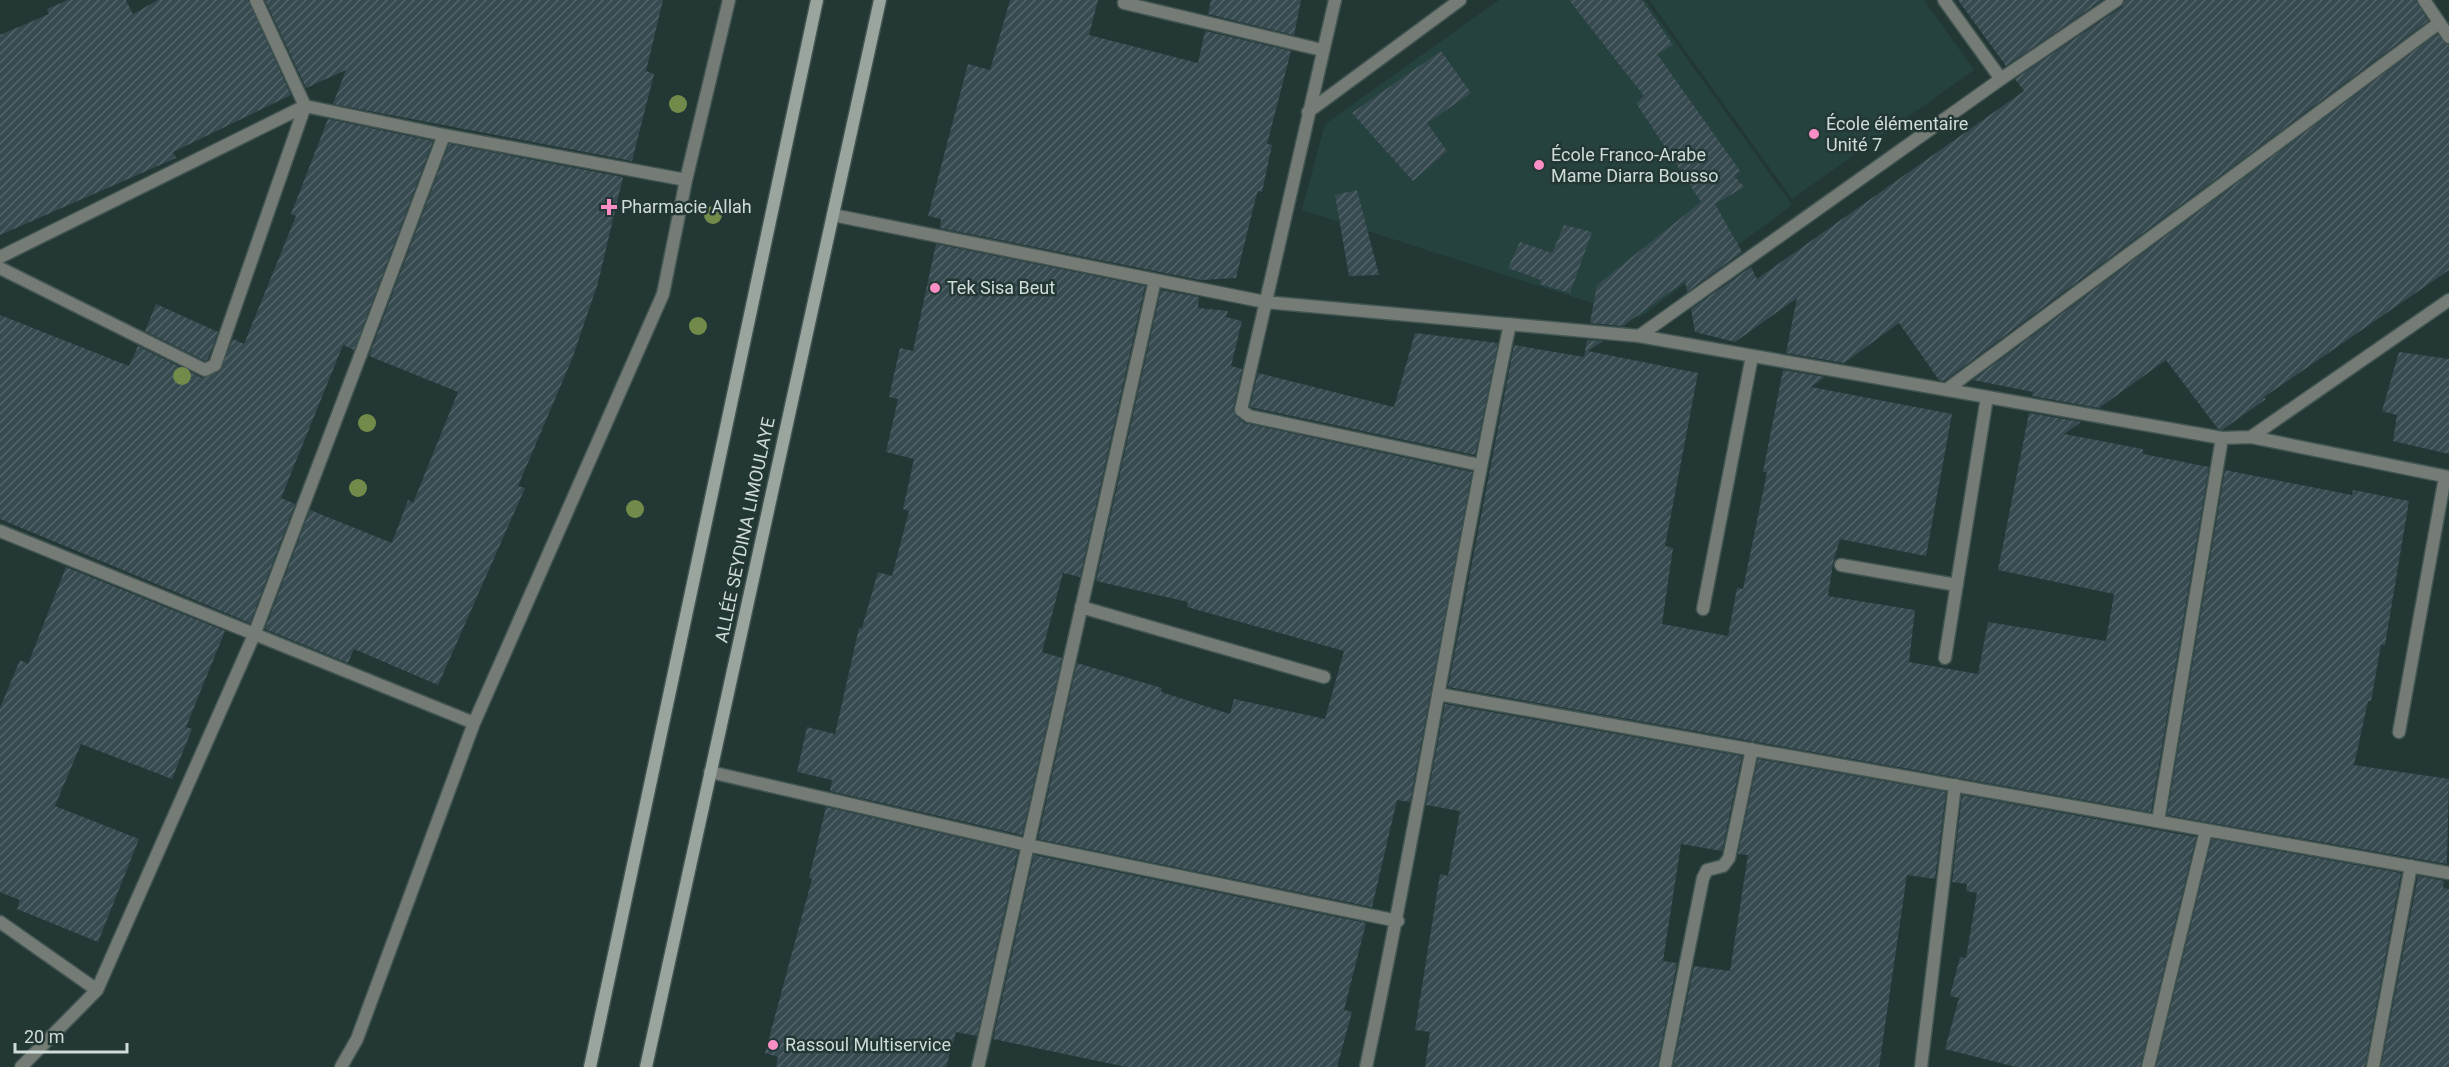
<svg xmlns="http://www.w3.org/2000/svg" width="2449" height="1067" viewBox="0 0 2449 1067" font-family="Roboto,sans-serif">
<defs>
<pattern id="building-hatch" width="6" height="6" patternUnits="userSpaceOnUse" patternTransform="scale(1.5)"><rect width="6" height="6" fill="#374a50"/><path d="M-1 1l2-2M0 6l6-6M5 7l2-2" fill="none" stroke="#536469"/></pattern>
</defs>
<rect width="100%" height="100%" fill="#233735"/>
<path fill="#25423f" d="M 1499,0 L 1645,0 L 1792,205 L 1639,318 L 1302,210 L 1325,124 Z
M 1649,0 L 1924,0 L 1974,70 L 1792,199 Z"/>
<path fill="url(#building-hatch)" d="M 68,0 L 126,0 L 133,14 L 158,0 L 248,0 L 291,95 L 173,152 L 176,158 L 0,235 L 0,35 L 49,14 L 47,9 Z
M 265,0 L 663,0 L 646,71 L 654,74 L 632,161 L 333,104 L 346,70 L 306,88 Z
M 1010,0 L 1098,0 L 1089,35 L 1198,63 L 1205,31 L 1291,51 L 1267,144 L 1272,145 L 1262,192 L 1258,191 L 1256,197 L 1236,278 L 1200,280 L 940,228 L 941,219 L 928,216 L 968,64 L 990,70 Z
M 1211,0 L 1301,0 L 1294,35 L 1208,14 Z
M 1569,0 L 1642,0 L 1673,45 L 1657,54 L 1740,171 L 1734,176 L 1744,187 L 1715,204 L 1742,252 L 1687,292 L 1685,281 L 1623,326 L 1590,323 L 1597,285 L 1701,202 L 1636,103 L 1644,96 Z
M 1958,0 L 2102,0 L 2006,66 Z
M 2125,0 L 2416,0 L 2428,21 L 1944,381 L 1939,380 L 1899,323 L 1844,363 L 1786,353 L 1797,298 L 1735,342 L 1695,332 L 1691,309 L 1751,267 L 1757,279 L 2024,91 L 2015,79 L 2122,7 Z
M 2437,34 L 2449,45 L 2449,270 L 2264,397 L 2266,399 L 2222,430 L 2218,429 L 2166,360 L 2099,408 L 2032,396 L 2033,392 L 1973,380 Z
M 1441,51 L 1471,93 L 1427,123 L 1447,151 L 1413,181 L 1352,113 Z
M 328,119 L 433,141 L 354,350 L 343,345 L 281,498 L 295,504 L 250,623 L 0,519 L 0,315 L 129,366 L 138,346 L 202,378 L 219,372 L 233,339 L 244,344 L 296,216 L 291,214 Z
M 449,144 L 623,177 L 598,283 L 572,359 L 518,486 L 525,488 L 438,685 L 354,649 L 348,663 L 265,629 L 310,510 L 392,543 L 408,500 L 413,503 L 458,392 L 369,356 Z
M 1357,190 L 1379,275 L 1349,276 L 1335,195 Z
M 1564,225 L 1592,232 L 1570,293 L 1540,284 L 1541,280 L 1508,268 L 1520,242 L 1552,253 Z
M 936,244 L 1145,286 L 1080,577 L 1063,573 L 1042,652 L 1062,658 L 1022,835 L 830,791 L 832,780 L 797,772 L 807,727 L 835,734 L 859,628 L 862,628 L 878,572 L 892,576 L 909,511 L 903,509 L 914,459 L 886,452 L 898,399 L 889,397 L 900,348 L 913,351 Z
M 1161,290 L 1199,297 L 1198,308 L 1228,311 L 1226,317 L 1242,321 L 1231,366 L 1242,369 L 1233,409 L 1236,416 L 1244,423 L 1472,472 L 1410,802 L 1397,800 L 1372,907 L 1038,839 L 1077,663 L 1162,688 L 1161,692 L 1230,714 L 1234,699 L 1325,719 L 1344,651 L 1187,607 L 1188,602 L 1096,581 Z
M 156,304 L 218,332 L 208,359 L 205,361 L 145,331 Z
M 1415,333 L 1498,343 L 1475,455 L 1250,407 L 1258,373 L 1394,407 Z
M 1587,340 L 1603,341 L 1588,351 L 1698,373 L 1665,546 L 1673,548 L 1662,624 L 1728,636 L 1737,588 L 1743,589 L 1767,472 L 1763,472 L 1783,370 L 1825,377 L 1811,387 L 1952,414 L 1926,556 L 1840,539 L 1833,563 L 1828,596 L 1915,610 L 1909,662 L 1978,674 L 1988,622 L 2106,641 L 2114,594 L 1998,570 L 2029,413 L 2081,422 L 2064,434 L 2143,449 L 2143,454 L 2209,467 L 2151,812 L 1448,687 L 1514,345 L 1584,357 Z
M 2399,352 L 2449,359 L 2449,454 L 2393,441 L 2397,415 L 2382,411 Z
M 2225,470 L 2352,495 L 2353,490 L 2409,501 L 2385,645 L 2381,645 L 2371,701 L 2368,701 L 2354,765 L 2449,779 L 2447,864 L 2167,815 Z
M 66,567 L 225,631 L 186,727 L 192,729 L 172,779 L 81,744 L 55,806 L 139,839 L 98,942 L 17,909 L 20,900 L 0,892 L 0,708 L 20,660 L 28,664 Z
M 1445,704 L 1742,756 L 1722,851 L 1681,844 L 1663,961 L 1677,963 L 1657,1067 L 1425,1067 L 1430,1032 L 1415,1030 L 1440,874 L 1448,876 L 1460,811 L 1426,805 Z
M 1758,759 L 1946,792 L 1935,879 L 1907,875 L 1879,1067 L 1673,1067 L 1694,966 L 1730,971 L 1748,855 L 1738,854 Z
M 1962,795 L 2196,837 L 2140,1067 L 2016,1067 L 1945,1049 L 1959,998 L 1950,996 L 1960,957 L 1966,958 L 1977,893 L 1966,891 L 1967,884 L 1952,882 Z
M 826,807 L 1018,851 L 977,1036 L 956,1032 L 946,1067 L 776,1067 L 778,1057 L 765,1053 L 812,879 L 809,878 Z
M 2212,839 L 2401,873 L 2365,1067 L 2156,1067 Z
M 1034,855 L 1366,923 L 1344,1010 L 1352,1012 L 1337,1067 L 1126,1067 L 993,1039 Z
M 2418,876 L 2444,881 L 2443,888 L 2449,889 L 2449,1067 L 2381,1067 Z"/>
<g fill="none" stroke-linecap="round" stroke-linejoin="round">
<g stroke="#425553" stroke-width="15">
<path id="minor" d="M 1335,0 L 1241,410 L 1249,416 L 1480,465
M 1944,0 L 2001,79
M 2424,0 L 2449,37
M 1124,3 L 1322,50
M 1308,112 L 1460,0
M 833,215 L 1265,302 L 1639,336 L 2222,438 L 2251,437 L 2449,477
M 0,257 L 305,106 L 444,135 L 686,180
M 0,268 L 205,370 L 215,365 L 305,106 L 256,0
M 1639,336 L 2001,79 L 2117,0
M 1946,390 L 2439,23
M 2251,437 L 2449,300
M 0,531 L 474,723
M 1841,565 L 1957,585
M 1081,607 L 1324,677
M 1703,609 L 1752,356
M 1945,658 L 1987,397
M 1438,694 L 2449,873
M 2399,732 L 2445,477
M 710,772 L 1027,845 L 1398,921
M 2158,821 L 2222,438
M 0,922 L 97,990
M 21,1067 L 97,990 L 254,635 L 444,135
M 341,1067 L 357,1039 L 474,723 L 663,294 L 686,180 L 729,0
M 978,1067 L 1155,280
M 1366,1067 C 1419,820 1457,571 1510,324
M 1665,1067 L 1703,878 L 1707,870 L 1723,866 L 1729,858 L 1752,749
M 1921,1067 L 1955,785
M 2148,1067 L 2206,830
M 2373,1067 L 2411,866"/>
</g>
<g stroke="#425553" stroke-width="15">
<path id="secondary" d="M 590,1067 L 817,0
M 646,1067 L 880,0"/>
</g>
<use href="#minor" stroke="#757c76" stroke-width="12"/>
<use href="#secondary" stroke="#9aa59d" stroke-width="12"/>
</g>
<g fill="#728b4a">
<circle cx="678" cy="104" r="9"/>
<circle cx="713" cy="215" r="9"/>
<circle cx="698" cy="326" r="9"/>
<circle cx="182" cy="376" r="9"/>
<circle cx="367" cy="423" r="9"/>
<circle cx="358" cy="488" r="9"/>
<circle cx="635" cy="509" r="9"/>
</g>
<g fill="#fb8fc5" stroke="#233735" stroke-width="2">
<circle cx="1814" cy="134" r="6"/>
<circle cx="1539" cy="165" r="6"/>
<path d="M606 198h6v6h6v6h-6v6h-6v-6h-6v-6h6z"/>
<circle cx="935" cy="288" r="6"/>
<circle cx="773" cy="1045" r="6"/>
</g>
<g text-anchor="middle" stroke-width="5" stroke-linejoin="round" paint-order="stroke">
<g font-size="18" fill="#d0dcda" stroke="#233735" text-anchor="start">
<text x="1826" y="130">École élémentaire<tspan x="1826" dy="21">Unité 7</tspan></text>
<text x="1551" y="161">École Franco-Arabe<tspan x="1551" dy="21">Mame Diarra Bousso</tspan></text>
<text x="621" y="213">Pharmacie Allah</text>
<text x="947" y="294">Tek Sisa Beut</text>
<text x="785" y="1051">Rassoul Multiservice</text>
</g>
<g font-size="18" fill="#d0dcda" stroke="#233735">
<text transform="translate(745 530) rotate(-78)" y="6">ALLÉE SEYDINA LIMOULAYE</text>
</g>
</g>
<path d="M15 1043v9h112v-9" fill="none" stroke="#d0dcda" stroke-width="3"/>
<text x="24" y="1043" font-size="18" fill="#d0dcda" stroke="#233735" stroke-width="4.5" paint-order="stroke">20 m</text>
</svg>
